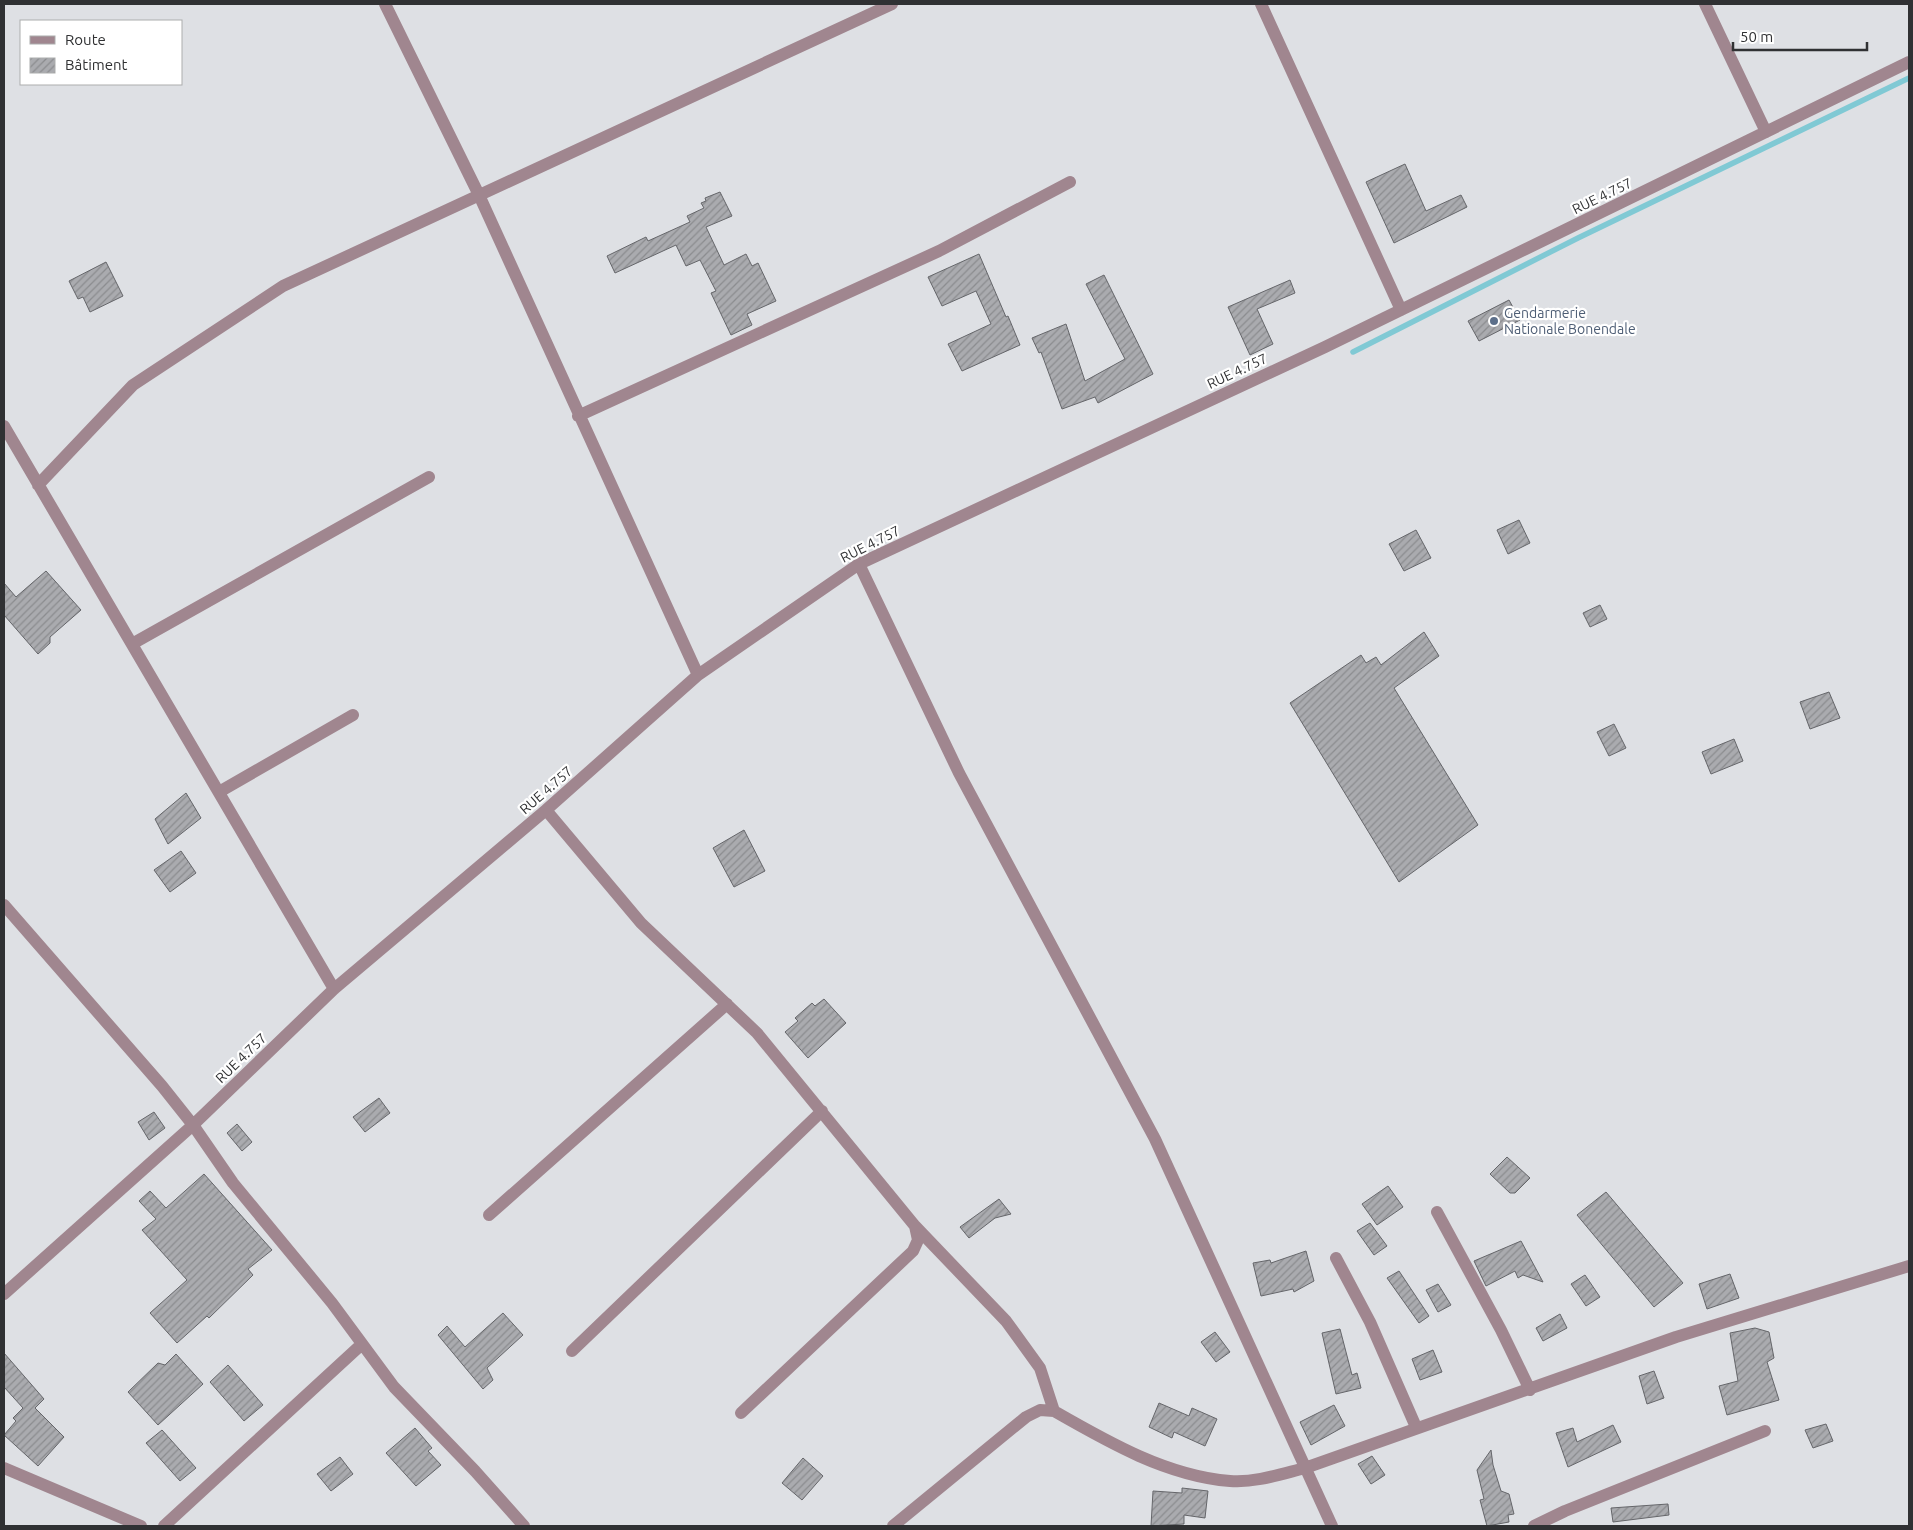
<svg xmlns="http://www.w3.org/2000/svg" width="1913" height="1530" viewBox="0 0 1913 1530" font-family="Ubuntu,sans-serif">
<defs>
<pattern id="building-hatch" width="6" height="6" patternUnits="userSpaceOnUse" patternTransform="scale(1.25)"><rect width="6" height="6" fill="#aaabaf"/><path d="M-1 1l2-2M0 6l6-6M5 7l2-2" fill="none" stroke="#8b8c8f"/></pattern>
</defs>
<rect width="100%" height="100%" fill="#dee0e4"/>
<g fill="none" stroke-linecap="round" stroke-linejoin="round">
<path stroke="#80c9d4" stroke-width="5.5" d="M 1353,352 L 1578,238 L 1909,78"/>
</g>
<path fill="url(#building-hatch)" stroke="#65666a" d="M 1405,164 L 1426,211 L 1461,195 L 1467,207 L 1394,243 L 1366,182 Z
M 720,192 L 732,216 L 706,227 L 724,265 L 746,254 L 752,266 L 758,263 L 776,301 L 747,314 L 752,325 L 731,335 L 711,293 L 716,291 L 700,260 L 686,266 L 676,245 L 615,273 L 607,256 L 646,237 L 648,241 L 690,222 L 687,216 L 704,208 L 701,203 L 706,201 L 705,198 Z
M 979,254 L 1006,317 L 1008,316 L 1020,345 L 962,371 L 948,344 L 991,324 L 976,291 L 942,306 L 928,277 Z
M 106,262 L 123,296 L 90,312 L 83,297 L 78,299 L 69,281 Z
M 1104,275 L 1153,374 L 1098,403 L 1095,397 L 1062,409 L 1041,352 L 1039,353 L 1032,338 L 1066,324 L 1085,381 L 1125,359 L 1086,284 Z
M 1290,280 L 1295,293 L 1257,309 L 1273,344 L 1250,355 L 1228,307 Z
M 1509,300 L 1520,320 L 1479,341 L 1468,321 Z
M 1519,520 L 1530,543 L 1508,554 L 1497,530 Z
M 1416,530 L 1431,558 L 1404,571 L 1389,544 Z
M 46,571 L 81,610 L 50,637 L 50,643 L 38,654 L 4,615 L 4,583 L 16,597 Z
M 1600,605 L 1607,619 L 1590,627 L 1583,613 Z
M 1424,632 L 1439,656 L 1394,688 L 1478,825 L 1399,882 L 1290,703 L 1361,655 L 1366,663 L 1376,657 L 1381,665 Z
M 1829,692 L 1840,718 L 1810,729 L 1800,702 Z
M 1614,724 L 1626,748 L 1609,756 L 1597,732 Z
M 1734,739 L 1743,761 L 1711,774 L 1702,752 Z
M 186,793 L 201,818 L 168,844 L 155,819 Z
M 744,830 L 765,871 L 734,887 L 713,848 Z
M 181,851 L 196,873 L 170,892 L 154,870 Z
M 824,999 L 846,1023 L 808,1058 L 785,1032 L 798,1021 L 795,1018 L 812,1003 L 815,1006 Z
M 379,1098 L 390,1113 L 365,1132 L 353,1117 Z
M 154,1112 L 165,1128 L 149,1140 L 138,1122 Z
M 237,1124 L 252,1142 L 242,1151 L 227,1133 Z
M 1507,1157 L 1530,1178 L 1515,1193 L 1510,1193 L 1490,1174 Z
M 204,1174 L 272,1250 L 248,1269 L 253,1275 L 209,1318 L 207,1316 L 177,1343 L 150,1313 L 187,1280 L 142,1230 L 156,1219 L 139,1201 L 150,1191 L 166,1208 Z
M 1388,1186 L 1403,1207 L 1377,1225 L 1362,1204 Z
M 1606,1192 L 1683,1283 L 1654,1307 L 1577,1215 Z
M 999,1199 L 1011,1214 L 995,1218 L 969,1238 L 960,1227 Z
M 1370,1223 L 1387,1246 L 1374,1255 L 1357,1231 Z
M 1521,1241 L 1543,1282 L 1523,1275 L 1518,1278 L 1515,1271 L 1486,1286 L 1474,1261 Z
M 1306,1251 L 1314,1281 L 1294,1292 L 1293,1289 L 1261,1296 L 1253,1263 L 1270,1260 L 1271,1263 Z
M 1399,1271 L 1429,1316 L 1419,1323 L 1387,1278 Z
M 1730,1274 L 1739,1298 L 1707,1309 L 1699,1284 Z
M 1585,1275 L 1600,1297 L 1586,1306 L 1571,1284 Z
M 1438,1284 L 1451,1305 L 1438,1312 L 1426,1290 Z
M 503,1313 L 523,1335 L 487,1368 L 493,1380 L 483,1389 L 438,1335 L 447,1326 L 465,1347 Z
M 1560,1314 L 1567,1328 L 1543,1341 L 1536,1328 Z
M 1755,1328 L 1769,1332 L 1774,1358 L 1767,1362 L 1779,1400 L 1727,1415 L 1719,1386 L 1738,1381 L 1730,1333 Z
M 1340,1329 L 1352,1375 L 1357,1373 L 1361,1388 L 1336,1394 L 1322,1333 Z
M 1215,1332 L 1230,1352 L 1216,1362 L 1201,1342 Z
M 1433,1350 L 1442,1372 L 1420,1380 L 1412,1359 Z
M 4,1353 L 44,1399 L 35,1408 L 64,1437 L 38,1466 L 4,1435 L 16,1421 L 13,1418 L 23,1408 L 4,1387 Z
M 176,1354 L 203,1384 L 158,1425 L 128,1392 L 158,1363 L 165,1365 Z
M 228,1365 L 263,1405 L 244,1421 L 210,1382 Z
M 1654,1371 L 1664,1398 L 1647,1404 L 1639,1376 Z
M 1159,1403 L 1189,1416 L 1192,1408 L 1217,1419 L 1205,1446 L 1174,1432 L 1172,1438 L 1149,1427 Z
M 1334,1405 L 1345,1426 L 1311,1445 L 1300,1422 Z
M 1826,1424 L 1833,1441 L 1813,1448 L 1805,1430 Z
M 1613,1425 L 1621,1442 L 1568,1467 L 1556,1433 L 1573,1428 L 1577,1442 Z
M 415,1428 L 432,1448 L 428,1451 L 441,1465 L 416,1486 L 386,1453 Z
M 162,1430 L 196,1468 L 180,1481 L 146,1443 Z
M 1491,1450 L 1493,1465 L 1501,1491 L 1509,1494 L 1514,1514 L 1508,1515 L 1509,1522 L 1487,1526 L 1480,1500 L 1484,1499 L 1477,1470 Z
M 1372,1456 L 1385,1475 L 1371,1484 L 1358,1464 Z
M 340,1457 L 353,1474 L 331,1491 L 317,1474 Z
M 803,1458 L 823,1476 L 802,1500 L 782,1483 Z
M 1182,1488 L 1208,1491 L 1205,1518 L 1184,1515 L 1184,1524 L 1151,1526 L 1153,1491 L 1182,1493 Z
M 1668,1504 L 1669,1515 L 1613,1522 L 1611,1508 Z"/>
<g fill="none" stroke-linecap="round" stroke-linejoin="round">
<path stroke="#a0868f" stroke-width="12" d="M 385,4 L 479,195 L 698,675
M 1261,4 L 1401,310
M 1705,4 L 1766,132
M 578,416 L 939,251 L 1070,182
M 4,426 L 334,989
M 38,485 L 133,385 L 283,286 L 892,4
M 859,564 L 959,773 L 1155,1139 L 1332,1526
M 132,644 L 429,477
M 219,792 L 353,715
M 546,810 L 641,923 L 757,1033 L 915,1226 L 918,1240 L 913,1251 L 741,1413
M 4,905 L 162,1086 L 193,1125 L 233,1183 L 332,1303 L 394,1387 L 475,1471 L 524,1526
M 1437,1212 L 1501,1330 L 1530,1390
M 489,1215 L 727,1004
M 915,1226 L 1006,1321 L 1040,1368 L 1054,1411
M 1336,1258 L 1370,1322 L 1416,1427
M 4,1294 L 193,1125 L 334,989 L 546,810 L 698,675 L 859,564 L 1325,347 L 1909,62
M 572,1351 L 822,1111
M 4,1468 L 141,1526
M 164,1526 L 362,1344
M 893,1526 L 1026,1417 L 1040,1410 L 1054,1411 C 1108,1442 1167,1476 1230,1481 C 1255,1483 1281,1474 1305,1468 L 1676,1337 L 1909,1266
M 1534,1526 L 1565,1511 L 1765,1431"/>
</g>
<circle fill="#5c6f8a" stroke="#fff" stroke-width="2" cx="1494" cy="321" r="5"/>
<g text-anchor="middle" stroke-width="4.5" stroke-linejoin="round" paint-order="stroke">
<g font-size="14" fill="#303133" stroke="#fff">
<text transform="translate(1602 196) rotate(-26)" y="5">RUE 4.757</text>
<text transform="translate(1237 371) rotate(-25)" y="5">RUE 4.757</text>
<text transform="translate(870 544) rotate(-27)" y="5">RUE 4.757</text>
<text transform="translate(546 790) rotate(-41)" y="5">RUE 4.757</text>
<text transform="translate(241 1058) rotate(-44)" y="5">RUE 4.757</text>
</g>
<g font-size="14" fill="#4e5e75" stroke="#fff" text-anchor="start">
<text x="1504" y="318">Gendarmerie<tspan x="1504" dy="16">Nationale Bonendale</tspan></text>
</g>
</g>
<rect width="1913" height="1530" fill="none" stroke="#303133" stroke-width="10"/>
<rect x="20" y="20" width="162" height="65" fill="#ffffff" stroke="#acadad"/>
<rect x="30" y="36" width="25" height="8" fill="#a0868f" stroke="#acadad"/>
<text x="65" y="45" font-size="15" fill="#303133">Route</text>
<rect x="30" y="58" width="25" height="15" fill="url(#building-hatch)" stroke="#acadad"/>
<text x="65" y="70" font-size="15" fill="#303133">Bâtiment</text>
<path d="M1733 42v8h134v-8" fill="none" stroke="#303133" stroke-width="2.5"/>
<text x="1740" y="42" font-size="15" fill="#303133" stroke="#ffffff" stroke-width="4" paint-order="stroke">50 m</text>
</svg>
